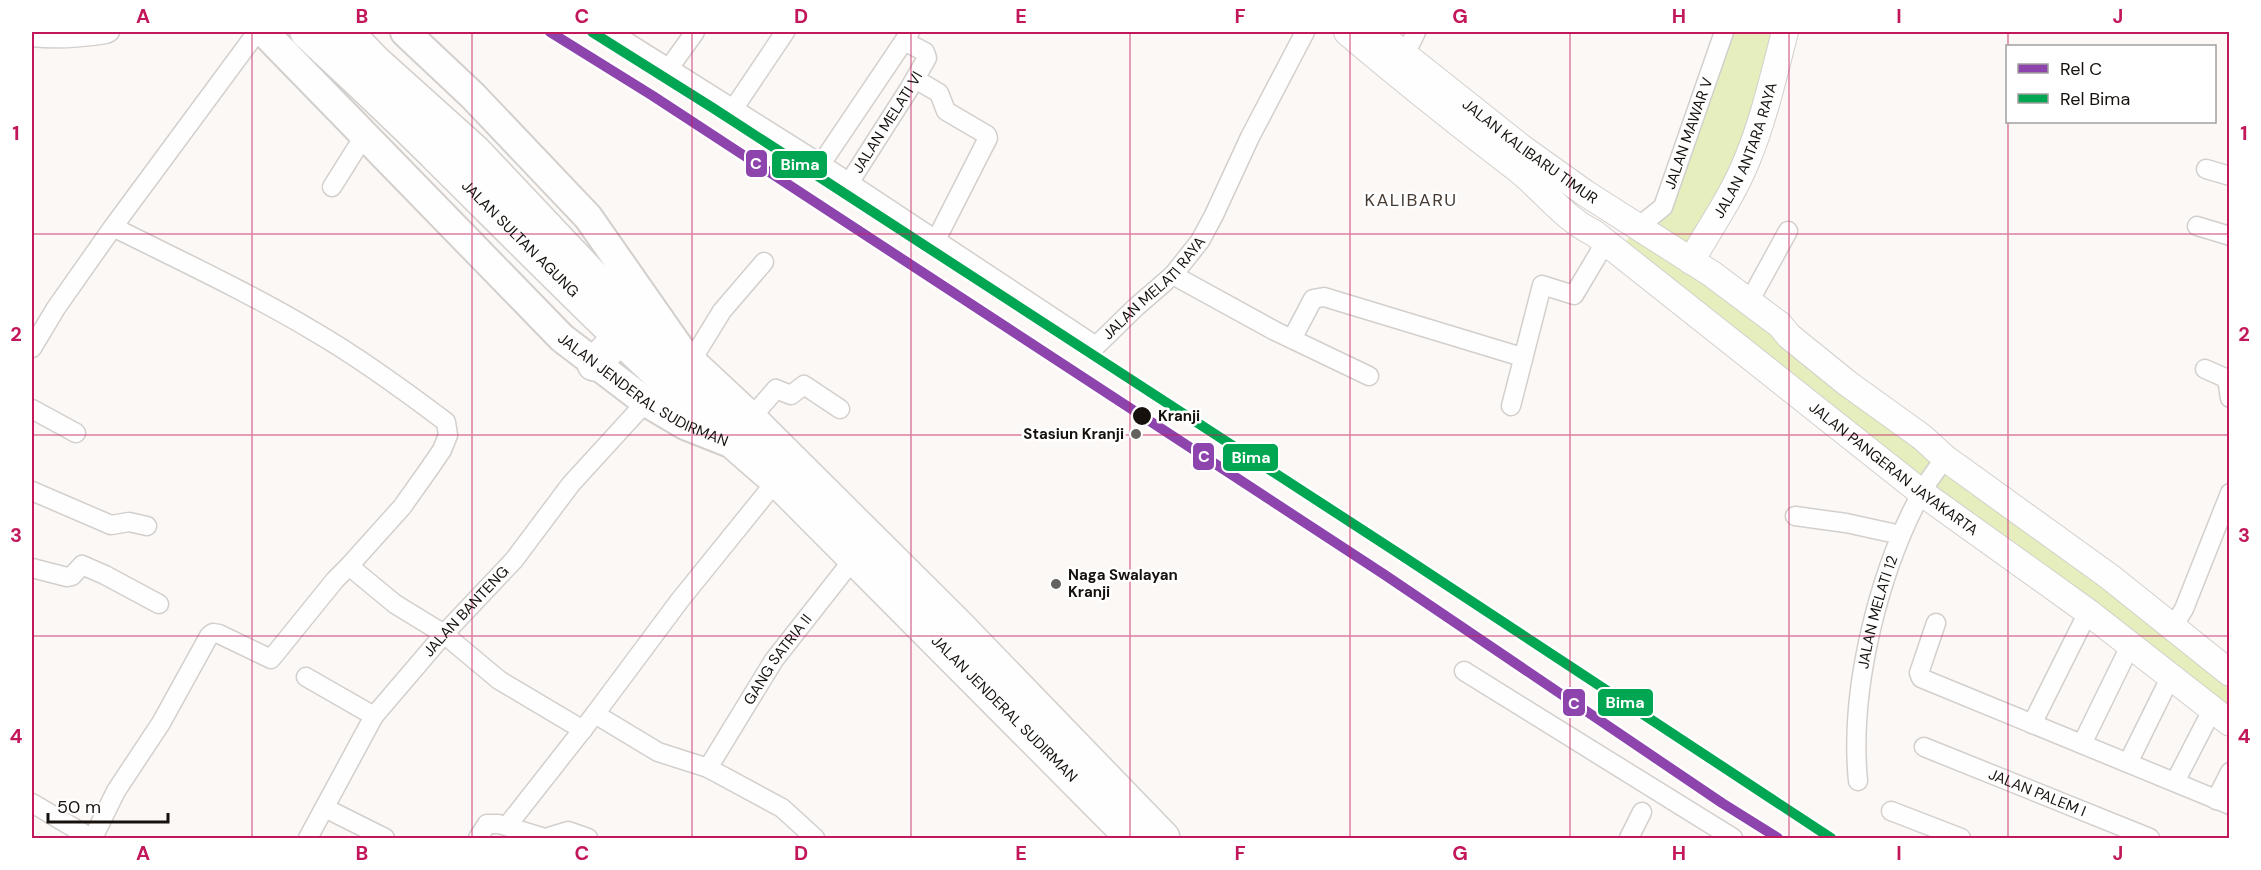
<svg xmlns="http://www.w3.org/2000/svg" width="2261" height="870" viewBox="0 0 2261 870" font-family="'DM Sans',sans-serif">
<rect width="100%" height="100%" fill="#fbf8f6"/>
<path fill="#e5eebc" d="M 1724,32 L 1785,32 L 1757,132 L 1691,261 L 2229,673 L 2229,723 L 1617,252 L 1638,227 L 1663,207 Z"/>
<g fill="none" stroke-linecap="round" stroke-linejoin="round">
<g stroke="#d3cfcc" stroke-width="21">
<g id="street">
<path id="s1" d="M 611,32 L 821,164 L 1096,346 L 1136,307 L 1173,275 L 1200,241 L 1214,215 L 1250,137 L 1305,32"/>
<path d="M 32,37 C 57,40 81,38 106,34 L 110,32"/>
<path d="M 1405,55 L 1416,32"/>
<path d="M 669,68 L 695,32"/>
<path d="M 915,79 L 939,93 L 946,111 L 987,135 L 988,138 L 936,240"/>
<path d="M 734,108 L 785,32"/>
<path d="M 821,164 L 910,32"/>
<path d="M 2206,169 L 2230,176"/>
<path id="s2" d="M 849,183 L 909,89 L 927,58 L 925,52 L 904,41"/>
<path d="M 332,187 L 364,136"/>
<path d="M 2197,226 L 2230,236"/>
<path d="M 113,227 C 181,261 250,293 315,332 C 360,358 405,391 446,422 L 448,435 L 442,450 L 429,469 L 402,507 L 349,566 L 395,604 L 444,634 L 499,680 L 583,730"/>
<path id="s3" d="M 1638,227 L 1663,207 L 1724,32"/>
<path d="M 1173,275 L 1275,331 L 1369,376"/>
<path d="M 1749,302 L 1788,231"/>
<path d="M 1292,339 L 1313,299 L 1324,297 L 1522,357"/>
<path d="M 32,348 L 56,308 L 113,227 L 257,32"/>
<path d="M 690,363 L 722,311 L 764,262"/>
<path d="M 2205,369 L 2230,380"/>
<path d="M 2227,379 L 2230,398"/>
<path d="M 1511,406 L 1542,285 L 1574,295 L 1605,243"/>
<path d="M 32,409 L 76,433"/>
<path d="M 750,419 L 776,389 L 791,395 L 804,385 L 840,409"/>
<path d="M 32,491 L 111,525 L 129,522 L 147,526"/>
<path d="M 1795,516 L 1846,523 L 1901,535"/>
<path d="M 32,568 L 67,577 L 72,576 L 82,565 L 105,575 L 159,604"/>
<path d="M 1936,623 L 1919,673 L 1921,678 L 2230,805"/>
<path d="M 2172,628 L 2184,609 L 2230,493"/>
<path d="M 1464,671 L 1733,838"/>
<path d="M 306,677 L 374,716"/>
<path d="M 595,714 L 658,752 L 708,768 L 782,808 L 815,838"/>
<path d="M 2032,724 L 2088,612"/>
<path d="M 2082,744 L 2130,646"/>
<path id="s4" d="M 1924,747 L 2150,838"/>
<path d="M 2128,763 L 2170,678"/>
<path id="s5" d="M 708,768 L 774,660 L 855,557"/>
<path id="s6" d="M 1858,781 C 1849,689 1879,569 1924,488 C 1930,478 1938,468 1945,458"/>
<path d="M 2175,782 L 2212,710"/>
<path d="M 2216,800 L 2230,772"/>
<path d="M 32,803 L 91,838"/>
<path d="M 325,808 L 385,838"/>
<path d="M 1891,811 L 1961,838"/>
<path d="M 507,826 L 595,714 L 680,600 L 777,480"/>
<path d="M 93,838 L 116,791 L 161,723 L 209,636 L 213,633 L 219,634 L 271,659 L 335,580 L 349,566"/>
<path id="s7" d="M 308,838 L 374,716 L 444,634 L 514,560 L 571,484 L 646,402"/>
<path d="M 478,838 L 487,824 L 499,824 L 545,838 L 568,831 L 588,838"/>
<path d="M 1629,838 L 1642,812"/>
</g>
</g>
<g stroke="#d3cfcc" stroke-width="28">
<g id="secondary">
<path id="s8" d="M 1347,32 C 1402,79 1459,124 1516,168 C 1543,189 1563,218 1594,233 L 1922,493 L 2088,612 L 2230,723"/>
<path id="s9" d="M 1376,32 L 1522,148 L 1585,193 L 1712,274 L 1780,325 L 1789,336 L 1847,383 L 1922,437 L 1945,458 L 2110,577 L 2230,673"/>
<path id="s10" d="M 1691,261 C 1710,228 1733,195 1747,160 C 1764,119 1774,74 1785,32"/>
</g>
</g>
<g stroke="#d3cfcc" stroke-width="32">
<g id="primary">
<path id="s11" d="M 264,32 L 562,338 L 646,402 L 685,425 L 728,442"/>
<path d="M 405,32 L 473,96 L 588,217 L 685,356"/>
</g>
</g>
<g stroke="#d3cfcc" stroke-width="36">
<g id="highway">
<path id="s12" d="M 307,32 C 351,73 395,114 438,157 C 549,267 658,379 777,480 L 1133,838"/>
<path d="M 346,32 L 375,62 L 475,152 L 644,331 L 690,363 L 750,419 L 959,627 L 1163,838"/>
<path d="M 594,364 L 619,338"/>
</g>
</g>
<use href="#street" stroke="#fefefe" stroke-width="18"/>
<use href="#secondary" stroke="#fefefe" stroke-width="26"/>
<use href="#primary" stroke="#fefefe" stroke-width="28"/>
<use href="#highway" stroke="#fefefe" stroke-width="33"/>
<g stroke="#fff" stroke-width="15">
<path id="rail-1" d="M 550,32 L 653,96 L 1385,575 L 1722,803 L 1778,838"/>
</g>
<g stroke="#fff" stroke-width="15">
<path id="rail-2" d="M 592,32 L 713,108 L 1401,555 L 1831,838"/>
</g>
<use href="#rail-1" stroke="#8e44ad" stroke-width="10"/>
<use href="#rail-2" stroke="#00a651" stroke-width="10"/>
</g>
<path fill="none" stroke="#c2185b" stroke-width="1.5" stroke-opacity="0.55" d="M 252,32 L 252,838M 472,32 L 472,838M 692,32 L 692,838M 911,32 L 911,838M 1130,32 L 1130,838M 1350,32 L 1350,838M 1570,32 L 1570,838M 1789,32 L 1789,838M 2008,32 L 2008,46M 2008,122 L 2008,838M 32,234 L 2230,234M 32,435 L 2230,435M 32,636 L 2230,636"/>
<circle fill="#16110d" stroke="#fff" stroke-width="2" cx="1142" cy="416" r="10"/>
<g fill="#66625f" stroke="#fff" stroke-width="2">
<circle cx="1136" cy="434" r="6"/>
<circle cx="1056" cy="584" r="6"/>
</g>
<g text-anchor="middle" stroke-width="5" stroke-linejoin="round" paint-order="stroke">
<g font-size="15" fill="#16110d" stroke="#fff">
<text dy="5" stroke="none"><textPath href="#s2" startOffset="72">JALAN MELATI VI</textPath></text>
<text dy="5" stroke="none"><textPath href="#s3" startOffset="110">JALAN MAWAR V</textPath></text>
<text dy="5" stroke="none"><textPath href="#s10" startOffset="124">JALAN ANTARA RAYA</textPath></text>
<text dy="5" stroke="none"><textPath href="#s9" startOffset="195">JALAN KALIBARU TIMUR</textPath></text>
<text dy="5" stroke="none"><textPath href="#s12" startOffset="297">JALAN SULTAN AGUNG</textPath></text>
<text dy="5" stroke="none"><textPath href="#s1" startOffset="660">JALAN MELATI RAYA</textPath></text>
<text dy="5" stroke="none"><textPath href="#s11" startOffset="524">JALAN JENDERAL SUDIRMAN</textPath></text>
<text dy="5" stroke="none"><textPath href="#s8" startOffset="700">JALAN PANGERAN JAYAKARTA</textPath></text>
<text dy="5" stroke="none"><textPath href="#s7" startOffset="278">JALAN BANTENG</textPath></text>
<text dy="5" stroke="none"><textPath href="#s6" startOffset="171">JALAN MELATI 12</textPath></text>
<text dy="5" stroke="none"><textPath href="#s5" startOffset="129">GANG SATRIA II</textPath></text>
<text dy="5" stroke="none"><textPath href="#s12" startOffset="972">JALAN JENDERAL SUDIRMAN</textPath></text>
<text dy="5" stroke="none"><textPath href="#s4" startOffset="122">JALAN PALEM I</textPath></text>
</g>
<g font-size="15" font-weight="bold" fill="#16110d" stroke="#fff" text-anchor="start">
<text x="1158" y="421">Kranji</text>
</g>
<g font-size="15" font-weight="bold" fill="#16110d" stroke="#fff" text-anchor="end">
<text x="1124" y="439">Stasiun Kranji</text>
<text x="1068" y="580" text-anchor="start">Naga Swalayan<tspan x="1068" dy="17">Kranji</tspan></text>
</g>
<g font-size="18" letter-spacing="1.5" fill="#473b32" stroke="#fff">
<text x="1411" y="206">KALIBARU</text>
</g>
</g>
<g stroke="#fff" stroke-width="2">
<rect x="745" y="149" width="23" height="29" rx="6" fill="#8e44ad"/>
<rect x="771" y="150" width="57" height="29" rx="6" fill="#00a651"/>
<rect x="1192" y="442" width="23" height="29" rx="6" fill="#8e44ad"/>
<rect x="1222" y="443" width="57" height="29" rx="6" fill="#00a651"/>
<rect x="1597" y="688" width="57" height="29" rx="6" fill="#00a651"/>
<rect x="1562" y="688" width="24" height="29" rx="6" fill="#8e44ad"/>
</g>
<g font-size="16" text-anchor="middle" font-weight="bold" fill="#fff">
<text x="756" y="169">C</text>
<text x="800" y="170">Bima</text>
<text x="1204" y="462">C</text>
<text x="1251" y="463">Bima</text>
<text x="1625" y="708">Bima</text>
<text x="1574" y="709">C</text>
</g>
<rect width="2261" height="870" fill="none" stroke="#ffffff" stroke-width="66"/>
<rect x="2006" y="45" width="210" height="78" fill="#ffffff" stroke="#a2a09e" stroke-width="1.5"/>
<rect x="2018" y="64" width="30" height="9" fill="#8e44ad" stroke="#a2a09e" stroke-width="1.5"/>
<text x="2060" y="75" font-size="18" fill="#16110d">Rel C</text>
<rect x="2018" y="94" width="30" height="9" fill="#00a651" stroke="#a2a09e" stroke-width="1.5"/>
<text x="2060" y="105" font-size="18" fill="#16110d">Rel Bima</text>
<path d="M48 813v9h120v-9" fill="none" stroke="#16110d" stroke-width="3"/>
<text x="57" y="813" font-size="18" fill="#16110d" stroke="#ffffff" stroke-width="4.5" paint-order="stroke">50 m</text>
<rect x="33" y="33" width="2195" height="804" fill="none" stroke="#c2185b" stroke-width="2"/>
<g font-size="20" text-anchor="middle" font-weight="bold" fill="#c2185b">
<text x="143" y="23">A</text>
<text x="362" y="23">B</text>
<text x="582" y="23">C</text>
<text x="801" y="23">D</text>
<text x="1021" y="23">E</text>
<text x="1240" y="23">F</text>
<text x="1460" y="23">G</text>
<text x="1679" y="23">H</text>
<text x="1899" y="23">I</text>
<text x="2118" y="23">J</text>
<text x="16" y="140">1</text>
<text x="2244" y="140">1</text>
<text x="16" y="341">2</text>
<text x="2244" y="341">2</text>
<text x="16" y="542">3</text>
<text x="2244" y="542">3</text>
<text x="16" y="743">4</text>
<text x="2244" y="743">4</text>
<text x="143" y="860">A</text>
<text x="362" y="860">B</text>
<text x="582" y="860">C</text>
<text x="801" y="860">D</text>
<text x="1021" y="860">E</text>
<text x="1240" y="860">F</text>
<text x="1460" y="860">G</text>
<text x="1679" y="860">H</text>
<text x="1899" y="860">I</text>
<text x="2118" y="860">J</text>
</g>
</svg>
